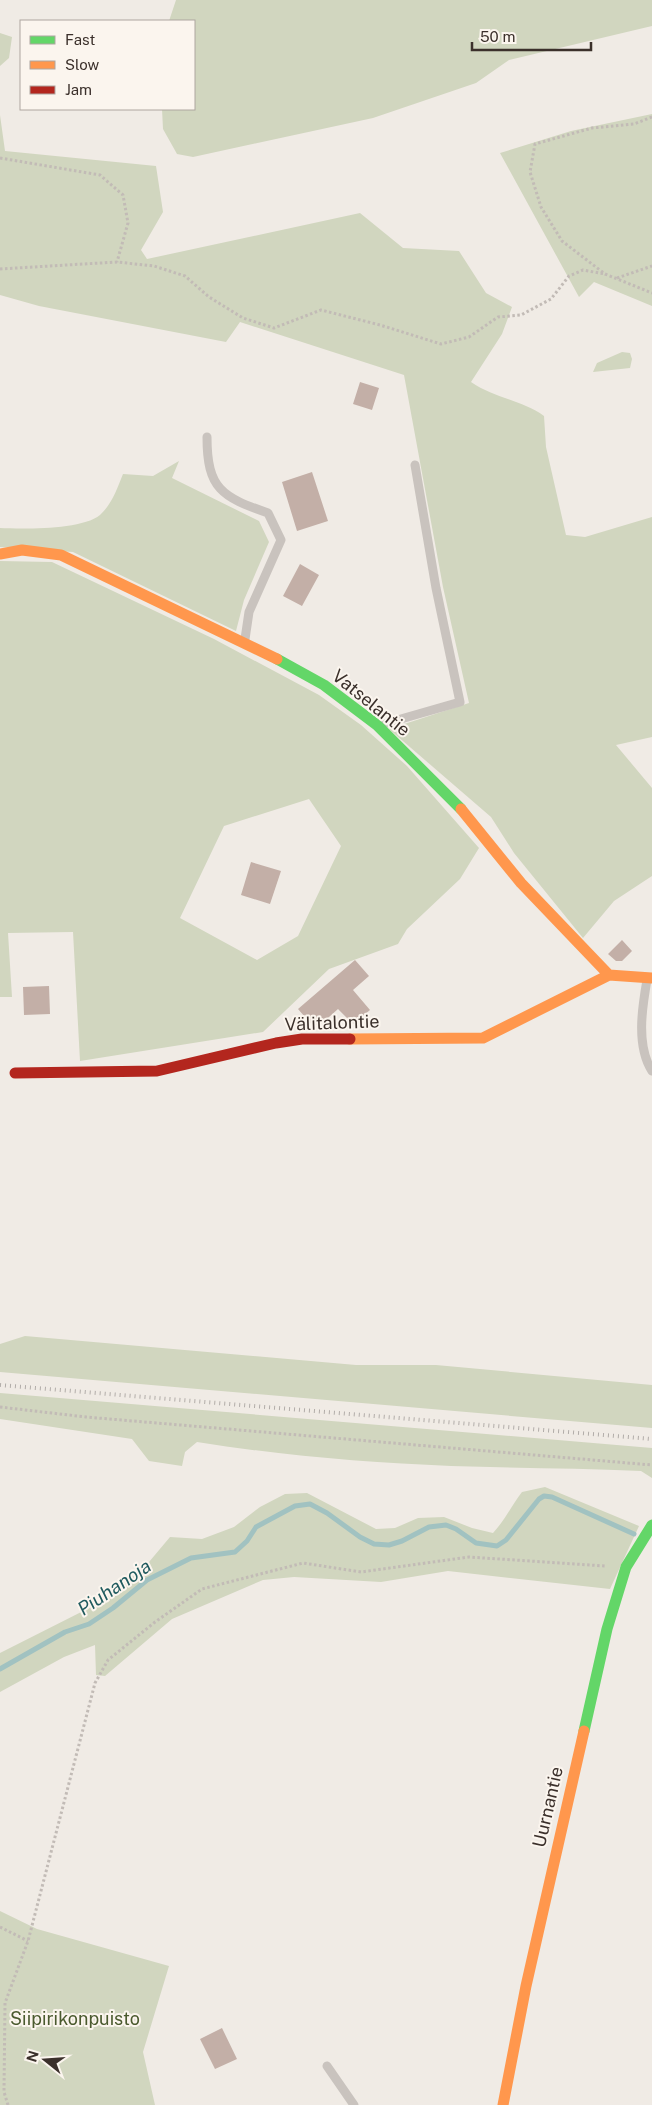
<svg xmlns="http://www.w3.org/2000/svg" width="652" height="2105" viewBox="0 0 652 2105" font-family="'Public Sans',sans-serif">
<rect width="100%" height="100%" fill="#f0ebe5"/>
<path fill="#d1d6bf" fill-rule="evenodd" d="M 176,0 L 652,0 L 652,26 L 509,60 L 476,83 L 373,118 L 193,157 L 177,154 L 163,129 L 162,109 L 194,109 L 194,21 L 169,21 Z
M 0,33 L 12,37 L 9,58 L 0,66 Z
M 652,114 L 652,306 L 594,282 L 579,297 L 500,153 L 571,131 Z
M 0,115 L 5,151 L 156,166 L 163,212 L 141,250 L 147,259 L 360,213 L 403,248 L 459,251 L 486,293 L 512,307 L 502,334 L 471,382 C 494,398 522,400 544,416 L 546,447 L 566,535 L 585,537 L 652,517 L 652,737 L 616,745 L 652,788 L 652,876 L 614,901 L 583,938 L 514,853 L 491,817 L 389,729 L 469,703 L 443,587 L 404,375 L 240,322 L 226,342 L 39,306 L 0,295 Z
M 622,352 L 630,353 L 632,359 L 630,368 L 593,372 L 597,363 Z
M 179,461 L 172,478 L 259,521 L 269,542 L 244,600 L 236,631 L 73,552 L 0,547 L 0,528 C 23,529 82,530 100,515 C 112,504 117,489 123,474 L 153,476 Z
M 0,561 L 52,562 L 214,639 L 319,695 L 361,725 L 407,766 L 479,848 L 460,879 L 407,929 L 398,944 L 329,969 L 263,1032 L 80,1061 L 73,932 L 8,933 L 12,997 L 0,997 ZM 309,799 L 341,846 L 298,936 L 257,960 L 180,918 L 224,826 Z
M 25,1336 L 356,1365 L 436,1365 L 652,1385 L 652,1428 L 0,1372 L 0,1344 Z
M 0,1393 L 652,1448 L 652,1478 L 641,1471 C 578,1468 514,1468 451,1466 C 367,1463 279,1455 197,1442 L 185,1452 L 182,1466 L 149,1461 L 132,1439 L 0,1419 Z
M 545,1487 L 639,1526 L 610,1589 L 448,1571 L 381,1582 L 294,1577 L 263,1580 L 172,1619 L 105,1676 L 96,1675 L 95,1645 L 64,1657 L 0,1692 L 0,1653 L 101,1602 L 149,1562 L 170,1537 L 202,1539 L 234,1527 L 260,1507 L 285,1494 L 307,1493 L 376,1529 L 395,1528 L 418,1518 L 444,1517 L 472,1528 L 493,1533 C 505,1520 512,1505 522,1492 Z
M 0,1911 L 37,1929 L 169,1966 L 143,2052 L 155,2105 L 0,2105 Z"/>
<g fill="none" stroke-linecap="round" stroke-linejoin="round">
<path stroke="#a1c2c1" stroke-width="5" d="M 0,1669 L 65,1632 L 89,1624 L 113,1608 L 147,1580 L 191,1558 L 235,1552 L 247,1541 L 256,1527 L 295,1506 L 310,1504 L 327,1513 L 360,1537 L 374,1544 L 389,1545 L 402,1541 L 429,1527 L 446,1525 L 456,1529 L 476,1543 L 497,1546 L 506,1540 L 539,1499 L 544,1496 L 552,1497 L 634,1534"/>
</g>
<path fill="#c3afa7" d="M 360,382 L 379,388 L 372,410 L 353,404 Z
M 312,472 L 328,521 L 297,531 L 282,482 Z
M 300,564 L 319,575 L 302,606 L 283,596 Z
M 251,862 L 281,871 L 270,904 L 241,895 Z
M 622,940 L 632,951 L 622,961 L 616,961 L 608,954 Z
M 355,960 L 369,976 L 353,990 L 370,1010 L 353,1024 L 338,1009 L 320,1025 L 312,1025 L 298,1009 Z
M 49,986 L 50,1014 L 24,1015 L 23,987 Z
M 222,2028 L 237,2059 L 215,2069 L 200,2039 Z"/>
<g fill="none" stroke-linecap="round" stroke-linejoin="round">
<path stroke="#c2bbb6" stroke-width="3" stroke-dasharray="2.5 2.5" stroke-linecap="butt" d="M 652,117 L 634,124 L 592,128 L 535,144 L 530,172 L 541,207 L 562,241 L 605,274 L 652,293
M 0,158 L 100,175 L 123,195 L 128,223 L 117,262
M 0,269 L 117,262 L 154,266 L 185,276 L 209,297 L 243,318 L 274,328 L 321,310 L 380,325 L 441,344 L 469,337 L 498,317 L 521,315 L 551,299 L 569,276 L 583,270 L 605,274
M 617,278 L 652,266
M 0,1407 L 86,1417 L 652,1465
M 0,1927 L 28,1941
M 8,2105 L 4,2092 L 5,2003 L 28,1941 L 95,1683 L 108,1660 L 155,1622 L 202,1589 L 303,1563 L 361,1572 L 469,1557 L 605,1566"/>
<path stroke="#c9c3be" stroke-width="9" d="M 207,437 C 207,489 222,497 268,513 L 281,540 L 249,612 L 245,639
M 380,725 L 460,702 L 436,588 L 415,465
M 647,980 C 642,1008 636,1046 652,1071
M 327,2066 L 354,2105"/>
<path stroke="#63d668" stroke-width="11" d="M 277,659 L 324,685 L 377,725 L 461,809
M 584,1731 L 607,1629 L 626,1567 L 652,1525"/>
<path stroke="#ff974d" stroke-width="11" d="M 0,554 L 22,550 L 61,555 L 277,659
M 461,809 L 521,883 L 609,975 L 652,978
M 350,1039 L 483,1038 L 609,975
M 503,2105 L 526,1986 L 584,1731"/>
<path stroke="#b3261e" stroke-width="11" d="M 15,1073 L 157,1071 L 276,1043 L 302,1039 L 350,1039"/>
<path stroke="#b1aca8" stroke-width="4" stroke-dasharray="1 4" stroke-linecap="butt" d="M 0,1385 L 652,1439"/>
</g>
<g text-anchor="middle" stroke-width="4" stroke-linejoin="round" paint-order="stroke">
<g font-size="18" fill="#3b302b" stroke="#fbf5ee">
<text transform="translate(371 703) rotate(39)" y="6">Vatselantie</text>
<text transform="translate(332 1023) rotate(-2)" y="6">Välitalontie</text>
<text transform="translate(548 1807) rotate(-77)" y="6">Uurnantie</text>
</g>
<g font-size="18" fill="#4a5a2e" stroke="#fbf5ee">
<text x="75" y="2025">Siipirikonpuisto</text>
</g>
<g font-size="19" font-style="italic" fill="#1f5a5e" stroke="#fbf5ee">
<text transform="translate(114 1587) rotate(-34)" y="7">Piuhanoja</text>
</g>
</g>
<rect x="20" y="20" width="175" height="90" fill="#fbf5ee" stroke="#aea6a0"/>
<rect x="30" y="36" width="25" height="8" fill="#63d668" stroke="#aea6a0"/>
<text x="65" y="45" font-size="15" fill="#3b302b">Fast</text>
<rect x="30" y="61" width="25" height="8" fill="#ff974d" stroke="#aea6a0"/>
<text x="65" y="70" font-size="15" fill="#3b302b">Slow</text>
<rect x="30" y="86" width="25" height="8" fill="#b3261e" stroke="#aea6a0"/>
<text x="65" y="95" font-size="15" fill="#3b302b">Jam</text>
<g transform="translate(45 2060) rotate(287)" stroke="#fbf5ee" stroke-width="4" paint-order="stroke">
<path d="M0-4L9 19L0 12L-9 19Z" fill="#3b302b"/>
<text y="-8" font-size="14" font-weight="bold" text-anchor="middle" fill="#3b302b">N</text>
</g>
<path d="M472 42v8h119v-8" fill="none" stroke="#3b302b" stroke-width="2.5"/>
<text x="480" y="42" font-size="15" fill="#3b302b" stroke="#fbf5ee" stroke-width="4" paint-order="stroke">50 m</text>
</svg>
